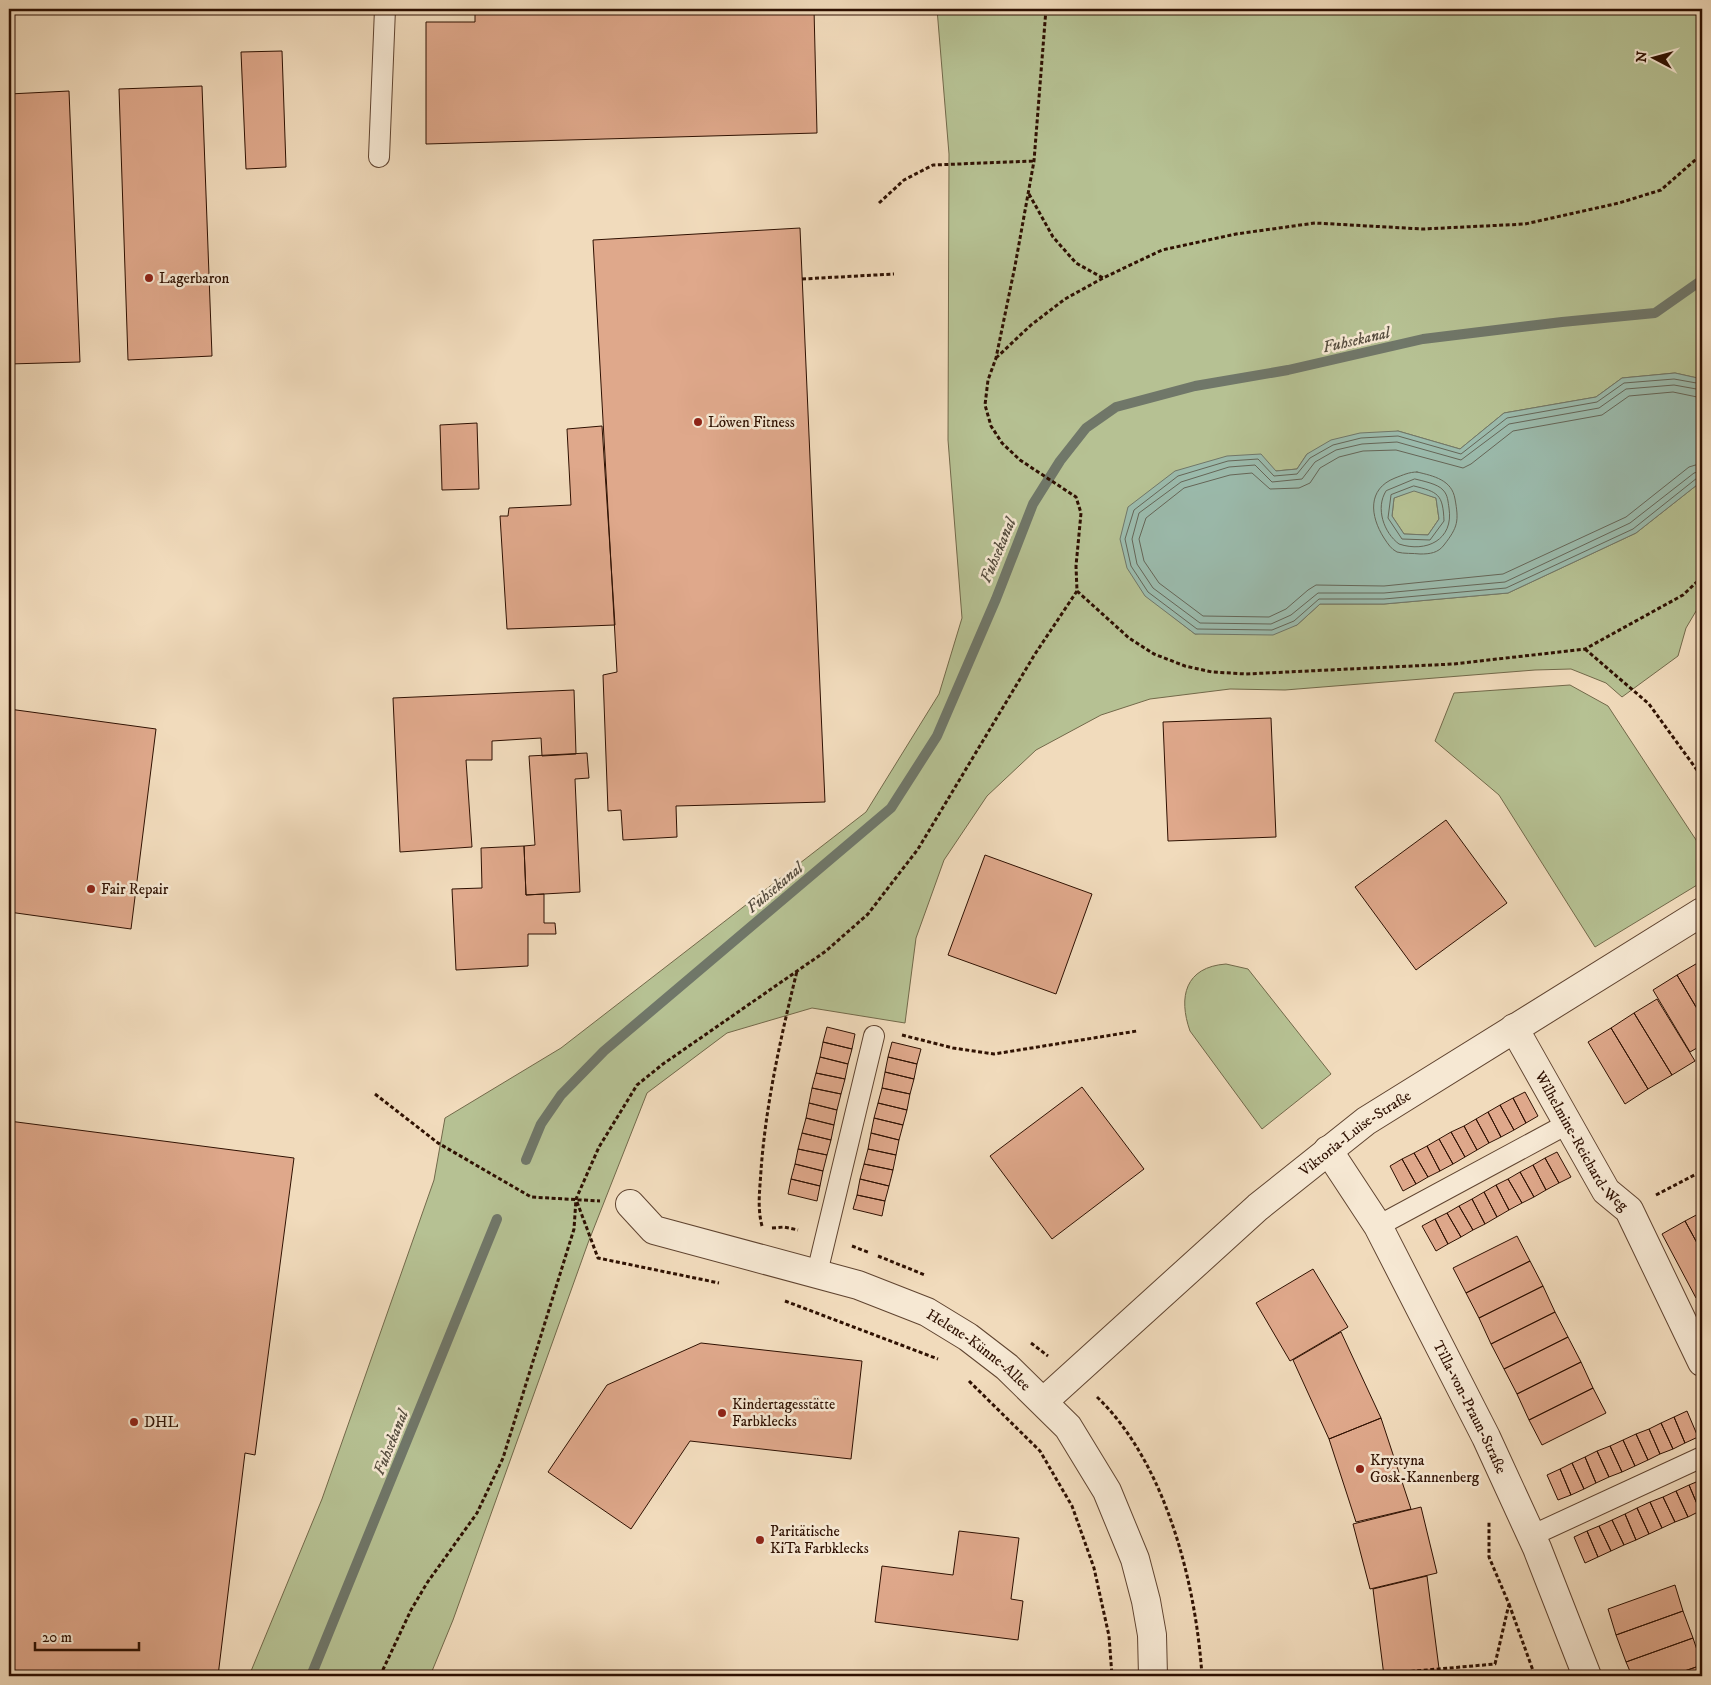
<svg xmlns="http://www.w3.org/2000/svg" width="1711" height="1685" viewBox="0 0 1711 1685" font-family="'IM FELL DW Pica',serif">
<rect width="100%" height="100%" fill="#f1dbbc"/>
<filter id="stains"><feTurbulence type="fractalNoise" baseFrequency=".004" numOctaves="4"/><feColorMatrix values="0 0 0 0 .2 0 0 0 0 .09 0 0 0 0 .02 0 0 0 .5 -.17"/></filter>
<radialGradient id="worn" r=".72"><stop offset=".6" stop-color="#630" stop-opacity="0"/><stop offset="1" stop-color="#630" stop-opacity=".3"/></radialGradient>
<path fill="#b6c193" stroke="#72694a" d="M 937,9 L 1702,9 L 1702,379 L 1675,373 L 1622,378 L 1596,397 L 1504,413 L 1460,449 L 1398,431 L 1307,454 L 1297,469 L 1276,471 L 1172,616 L 1195,634 L 1297,625 L 1320,604 L 1384,604 L 1508,593 L 1636,533 L 1702,481 L 1702,601 L 1686,628 L 1678,656 L 1622,697 L 1606,683 L 1571,669 L 1535,670 L 1285,690 L 1230,689 L 1150,699 L 1101,715 L 1036,750 L 987,796 L 944,860 L 916,938 L 905,1023 L 812,1008 L 727,1033 L 647,1093 L 588,1243 L 453,1620 L 430,1676 L 249,1676 L 322,1499 L 434,1180 L 445,1118 L 561,1048 L 866,812 L 939,694 L 962,618 L 948,440 L 949,154 Z
M 1414,490 L 1436,498 L 1439,519 L 1428,535 L 1404,534 L 1392,516 L 1394,498 Z
M 1570,685 L 1608,706 L 1702,849 L 1702,882 L 1595,947 L 1499,795 L 1435,741 L 1454,693 Z
M 1226,964 L 1248,969 L 1331,1074 L 1262,1129 L 1190,1031 C 1178,997 1185,967 1226,964 Z"/>
<path fill="#9bbbad" stroke="#707769" fill-rule="evenodd" d="M 1675,373 L 1702,379 L 1702,481 L 1636,533 L 1508,593 L 1384,604 L 1320,604 L 1297,625 L 1273,635 L 1195,634 L 1145,596 L 1127,568 L 1120,539 L 1128,507 L 1175,471 L 1227,456 L 1261,454 L 1276,471 L 1297,469 L 1307,454 L 1331,440 L 1360,433 L 1398,431 L 1460,449 L 1504,413 L 1596,397 L 1622,378 ZM 1414,491 L 1436,498 L 1439,519 L 1428,535 L 1404,534 L 1392,516 L 1394,498 Z"/>
<g fill="none" stroke-linecap="round" stroke-linejoin="round">
<path stroke="#656658" stroke-width="1" d="M 1702,384 L 1674,379 L 1624,383 L 1597,402 L 1507,418 L 1461,454 L 1398,436 L 1361,438 L 1333,445 L 1310,458 L 1297,474 L 1274,476 L 1258,459 L 1228,461 L 1178,476 L 1134,510 L 1125,539 L 1131,566 L 1148,592 L 1197,629 L 1272,630 L 1294,621 L 1319,599 L 1384,599 L 1506,588 L 1633,529 L 1697,478 L 1702,477
M 1702,390 L 1674,385 L 1626,389 L 1599,408 L 1509,424 L 1461,460 L 1397,442 L 1362,444 L 1336,450 L 1315,462 L 1302,479 L 1272,482 L 1255,465 L 1229,467 L 1181,482 L 1139,513 L 1132,539 L 1137,564 L 1153,588 L 1200,623 L 1271,624 L 1291,615 L 1318,593 L 1384,593 L 1505,582 L 1630,523 L 1694,473 L 1702,471
M 1702,398 L 1673,392 L 1629,396 L 1602,415 L 1513,431 L 1471,464 L 1463,468 L 1396,450 L 1363,451 L 1339,457 L 1320,468 L 1310,483 L 1299,488 L 1270,489 L 1252,473 L 1230,475 L 1184,488 L 1146,518 L 1139,539 L 1144,561 L 1159,583 L 1203,616 L 1269,617 L 1286,609 L 1308,590 L 1316,585 L 1384,586 L 1503,574 L 1626,517 L 1689,467 L 1702,463
M 1417,472 C 1434,476 1452,480 1455,499 C 1459,521 1458,527 1444,545 C 1438,553 1430,554 1420,554 C 1413,553 1404,554 1397,552 C 1391,549 1388,544 1384,538 C 1370,516 1367,489 1395,478 C 1403,475 1409,472 1417,472 Z
M 1415,479 C 1423,481 1438,484 1443,490 C 1448,495 1448,502 1449,508 C 1454,540 1426,553 1399,544 C 1384,533 1375,508 1386,491 Z
M 1414,486 C 1438,492 1443,494 1444,521 L 1430,540 L 1402,539 L 1388,518 L 1391,495 Z"/>
<path stroke="#707769" stroke-width="10" d="M 526,1160 L 541,1124 L 561,1095 L 604,1051 L 891,808 L 937,736 L 996,599 L 1033,504 L 1060,461 L 1086,428 L 1116,407 L 1195,386 L 1288,370 L 1423,339 L 1562,322 L 1655,313 L 1702,280
M 311,1676 L 497,1219"/>
</g>
<path fill="#dfa88b" stroke="#2f1102" d="M 475,9 L 814,9 L 817,133 L 426,144 L 426,22 L 475,22 Z
M 282,51 L 286,167 L 246,169 L 241,52 Z
M 202,86 L 212,356 L 128,360 L 119,89 Z
M 69,91 L 80,362 L 9,364 L 9,94 Z
M 800,228 L 825,802 L 676,806 L 677,837 L 623,840 L 621,810 L 608,811 L 603,675 L 617,672 L 593,240 Z
M 477,423 L 479,489 L 442,490 L 440,425 Z
M 602,426 L 615,625 L 507,629 L 500,516 L 508,516 L 509,508 L 571,505 L 567,429 Z
M 574,690 L 576,754 L 542,756 L 541,738 L 492,741 L 492,760 L 466,760 L 472,847 L 400,852 L 393,698 Z
M 9,709 L 156,729 L 131,929 L 9,912 Z
M 1271,718 L 1276,837 L 1168,841 L 1163,722 Z
M 587,753 L 589,778 L 575,779 L 580,892 L 526,895 L 524,846 L 535,845 L 529,756 Z
M 1446,820 L 1507,903 L 1416,970 L 1355,887 Z
M 524,846 L 526,895 L 544,894 L 544,923 L 555,923 L 556,934 L 528,934 L 528,966 L 456,970 L 452,889 L 482,888 L 481,848 Z
M 985,855 L 1092,894 L 1056,994 L 948,955 Z
M 1701,961 L 1702,962 L 1702,1017 L 1677,975 Z
M 1677,975 L 1702,1017 L 1702,1045 L 1690,1052 L 1653,990 Z
M 1657,999 L 1695,1061 L 1672,1075 L 1634,1013 Z
M 1634,1013 L 1672,1075 L 1648,1089 L 1611,1028 Z
M 827,1027 L 855,1034 L 852,1049 L 823,1042 Z
M 1611,1028 L 1648,1089 L 1625,1104 L 1588,1042 Z
M 823,1042 L 852,1049 L 848,1064 L 820,1057 Z
M 892,1042 L 921,1049 L 917,1064 L 888,1057 Z
M 820,1057 L 848,1064 L 845,1079 L 816,1073 Z
M 888,1057 L 917,1064 L 914,1079 L 885,1072 Z
M 885,1072 L 914,1079 L 910,1094 L 882,1088 Z
M 816,1073 L 845,1079 L 841,1094 L 812,1088 Z
M 1082,1087 L 1144,1169 L 1052,1239 L 990,1156 Z
M 812,1088 L 841,1094 L 837,1110 L 809,1103 Z
M 882,1088 L 910,1094 L 907,1110 L 878,1103 Z
M 1525,1092 L 1538,1116 L 1526,1123 L 1513,1098 Z
M 1513,1098 L 1526,1123 L 1514,1130 L 1500,1105 Z
M 809,1103 L 837,1110 L 834,1125 L 806,1118 Z
M 878,1103 L 907,1110 L 903,1125 L 874,1118 Z
M 1500,1105 L 1514,1130 L 1501,1137 L 1488,1112 Z
M 1488,1112 L 1501,1137 L 1489,1143 L 1476,1119 Z
M 806,1118 L 834,1125 L 831,1140 L 802,1133 Z
M 874,1118 L 903,1125 L 899,1140 L 871,1133 Z
M 1476,1119 L 1489,1143 L 1477,1150 L 1464,1126 Z
M 9,1121 L 294,1158 L 255,1455 L 245,1453 L 218,1676 L 9,1676 Z
M 1464,1126 L 1477,1150 L 1465,1157 L 1451,1132 Z
M 1451,1132 L 1465,1157 L 1453,1164 L 1439,1139 Z
M 802,1133 L 831,1140 L 827,1155 L 798,1149 Z
M 871,1133 L 899,1140 L 896,1155 L 868,1149 Z
M 1439,1139 L 1453,1164 L 1440,1171 L 1427,1146 Z
M 1427,1146 L 1440,1171 L 1428,1177 L 1414,1153 Z
M 798,1149 L 827,1155 L 823,1171 L 795,1164 Z
M 868,1149 L 896,1155 L 893,1170 L 864,1164 Z
M 1557,1152 L 1571,1177 L 1559,1183 L 1545,1158 Z
M 1414,1153 L 1428,1177 L 1416,1184 L 1402,1159 Z
M 1545,1158 L 1559,1183 L 1546,1190 L 1533,1165 Z
M 1402,1159 L 1416,1184 L 1403,1191 L 1390,1166 Z
M 795,1164 L 823,1171 L 820,1186 L 791,1179 Z
M 864,1164 L 893,1170 L 889,1186 L 860,1179 Z
M 1533,1165 L 1546,1190 L 1534,1197 L 1520,1172 Z
M 1520,1172 L 1534,1197 L 1522,1203 L 1508,1179 Z
M 791,1179 L 820,1186 L 817,1201 L 788,1194 Z
M 860,1179 L 889,1186 L 885,1201 L 857,1195 Z
M 1508,1179 L 1522,1203 L 1509,1210 L 1496,1185 Z
M 1496,1185 L 1509,1210 L 1497,1217 L 1484,1192 Z
M 1484,1192 L 1497,1217 L 1485,1224 L 1472,1199 Z
M 857,1195 L 885,1201 L 882,1216 L 853,1209 Z
M 1472,1199 L 1485,1224 L 1473,1230 L 1459,1206 Z
M 1459,1206 L 1473,1230 L 1461,1237 L 1447,1213 Z
M 1702,1212 L 1702,1252 L 1685,1221 Z
M 1447,1213 L 1461,1237 L 1448,1244 L 1435,1219 Z
M 1435,1219 L 1448,1244 L 1436,1251 L 1422,1226 Z
M 1685,1221 L 1702,1252 L 1702,1295 L 1696,1298 L 1662,1234 Z
M 1517,1236 L 1530,1261 L 1466,1293 L 1453,1268 Z
M 1530,1261 L 1543,1286 L 1479,1318 L 1466,1293 Z
M 1313,1269 L 1348,1327 L 1290,1361 L 1256,1303 Z
M 1543,1286 L 1555,1312 L 1491,1344 L 1479,1318 Z
M 1555,1312 L 1568,1337 L 1504,1369 L 1491,1344 Z
M 1341,1332 L 1381,1418 L 1329,1439 L 1293,1360 Z
M 1568,1337 L 1581,1362 L 1517,1394 L 1504,1369 Z
M 701,1343 L 862,1361 L 851,1459 L 690,1441 L 631,1529 L 548,1472 L 607,1385 Z
M 1581,1362 L 1593,1388 L 1529,1420 L 1517,1394 Z
M 1593,1388 L 1606,1413 L 1542,1445 L 1529,1420 Z
M 1687,1411 L 1698,1437 L 1685,1443 L 1674,1417 Z
M 1674,1417 L 1685,1443 L 1673,1449 L 1661,1423 Z
M 1381,1418 L 1411,1509 L 1356,1522 L 1329,1439 Z
M 1661,1423 L 1673,1449 L 1660,1454 L 1649,1429 Z
M 1649,1429 L 1660,1454 L 1648,1460 L 1636,1434 Z
M 1636,1434 L 1648,1460 L 1635,1466 L 1623,1440 Z
M 1623,1440 L 1635,1466 L 1622,1472 L 1610,1446 Z
M 1610,1446 L 1622,1472 L 1609,1477 L 1597,1451 Z
M 1597,1451 L 1609,1477 L 1596,1483 L 1585,1457 Z
M 1585,1457 L 1596,1483 L 1584,1489 L 1572,1463 Z
M 1572,1463 L 1584,1489 L 1571,1495 L 1560,1469 Z
M 1560,1469 L 1571,1495 L 1558,1500 L 1547,1475 Z
M 1701,1480 L 1702,1510 L 1700,1511 L 1689,1485 Z
M 1689,1485 L 1700,1511 L 1688,1517 L 1676,1491 Z
M 1676,1491 L 1688,1517 L 1675,1522 L 1663,1497 Z
M 1663,1497 L 1675,1522 L 1662,1528 L 1650,1502 Z
M 1650,1502 L 1662,1528 L 1649,1534 L 1637,1508 Z
M 1421,1507 L 1437,1573 L 1370,1589 L 1353,1524 Z
M 1637,1508 L 1649,1534 L 1636,1540 L 1625,1514 Z
M 1625,1514 L 1636,1540 L 1624,1545 L 1612,1520 Z
M 1612,1520 L 1624,1545 L 1611,1551 L 1599,1526 Z
M 1599,1526 L 1611,1551 L 1598,1557 L 1587,1531 Z
M 959,1531 L 1019,1538 L 1011,1599 L 1023,1601 L 1018,1640 L 875,1622 L 882,1566 L 953,1575 Z
M 1587,1531 L 1598,1557 L 1585,1563 L 1574,1537 Z
M 1427,1576 L 1440,1676 L 1384,1676 L 1373,1589 Z
M 1675,1585 L 1683,1611 L 1616,1635 L 1608,1609 Z
M 1683,1611 L 1693,1638 L 1626,1662 L 1616,1635 Z
M 1693,1638 L 1702,1665 L 1670,1676 L 1632,1676 L 1626,1662 Z
M 1702,1665 L 1702,1676 L 1670,1676 Z"/>
<g fill="none" stroke-linecap="round" stroke-linejoin="round">
<g stroke="#604430" stroke-width="22">
<path id="service" d="M 379,157 L 385,9
M 1378,1226 L 1569,1123
M 817,1273 L 874,1036
M 1531,1536 L 1702,1457"/>
</g>
<g stroke="#604430" stroke-width="30">
<g id="minor">
<path id="s1" d="M 1514,1028 L 1606,1191 L 1629,1210 L 1702,1362"/>
<path id="s2" d="M 1328,1150 L 1378,1226 L 1486,1437 L 1537,1548 L 1587,1676"/>
<path id="s3" d="M 630,1204 L 654,1230 L 858,1285 L 927,1312 L 968,1337 L 1007,1367 L 1068,1427 L 1107,1491 L 1135,1559 L 1146,1601 L 1152,1635 L 1153,1676"/>
<path id="s4" d="M 1044,1401 L 1258,1207 L 1366,1121 L 1702,912"/>
</g>
</g>
<path stroke="#2f1102" stroke-width="3" stroke-dasharray="4 2.5" stroke-linecap="butt" d="M 1029,194 L 1053,237 L 1076,263 L 1103,278
M 879,203 L 904,180 L 933,165 L 1034,161
M 802,279 L 894,274
M 996,358 L 1031,325 L 1065,299 L 1103,278 L 1162,250 L 1236,234 L 1315,223 L 1423,229 L 1525,224 L 1619,203 L 1661,190 L 1702,154
M 1077,591 L 1129,638 L 1154,654 L 1185,666 L 1212,672 L 1246,674 L 1454,664 L 1585,649 L 1683,595 L 1702,577
M 1585,649 L 1649,704 L 1702,777
M 902,1035 L 953,1048 L 994,1054 L 1137,1031
M 375,1094 L 438,1143 L 531,1197 L 600,1201
M 1656,1195 L 1702,1171
M 577,1202 L 598,1258 L 719,1283
M 762,1226 C 757,1207 760,1189 761,1170 C 766,1103 781,1036 797,971
M 772,1228 L 784,1227 L 798,1230
M 852,1246 L 870,1253
M 878,1256 L 925,1275
M 785,1301 L 938,1359
M 1031,1343 L 1048,1356
M 969,1381 L 1040,1451 L 1072,1506 L 1094,1568 L 1109,1636 L 1112,1676
M 1097,1397 C 1166,1463 1196,1584 1202,1676
M 1509,1604 L 1535,1676
M 380,1676 L 411,1610 L 427,1583 L 477,1513 L 503,1458 L 574,1229 L 576,1199 L 599,1147 L 637,1085 L 663,1064 L 826,951 L 868,914 L 918,849 L 1035,654 L 1077,591 L 1076,566 L 1081,513 L 1076,497 L 1020,460 L 1002,443 L 991,426 L 985,405 L 988,380 L 996,358 L 1015,266 L 1034,161 L 1046,9
M 1359,1676 L 1495,1664 L 1509,1604 L 1489,1557 L 1489,1522"/>
<use href="#service" stroke="#f6e8d3" stroke-width="20"/>
<use href="#minor" stroke="#f6e8d3" stroke-width="28"/>
</g>
<g fill="#8f2418" stroke="#f6e8d3" stroke-width="2">
<circle cx="149" cy="278" r="5"/>
<circle cx="698" cy="422" r="5"/>
<circle cx="91" cy="889" r="5"/>
<circle cx="722" cy="1413" r="5"/>
<circle cx="134" cy="1422" r="5"/>
<circle cx="1360" cy="1469" r="5"/>
<circle cx="760" cy="1540" r="5"/>
</g>
<g text-anchor="middle" stroke-width="5" stroke-linejoin="round" paint-order="stroke">
<g font-size="15" fill="#2f1102" stroke="#f6e8d3" text-anchor="start">
<text x="159" y="283">Lagerbaron</text>
<text x="708" y="427">Löwen Fitness</text>
<text x="101" y="894">Fair Repair</text>
<text x="732" y="1409">Kindertagesstätte<tspan x="732" dy="17">Farbklecks</tspan></text>
<text x="144" y="1427">DHL</text>
<text x="1370" y="1465">Krystyna<tspan x="1370" dy="17">Gosk-Kannenberg</tspan></text>
<text x="770" y="1536">Paritätische<tspan x="770" dy="17">KiTa Farbklecks</tspan></text>
</g>
<g font-size="15" fill="#2f1102" stroke="#f6e8d3">
<text dy="5" stroke="none"><textPath href="#s4" startOffset="411">Viktoria-Luise-Straße</textPath></text>
<text dy="5" stroke="none"><textPath href="#s1" startOffset="132">Wilhelmine-Reichard-Weg</textPath></text>
<text dy="5" stroke="none"><textPath href="#s3" startOffset="385">Helene-Künne-Allee</textPath></text>
<text dy="5" stroke="none"><textPath href="#s2" startOffset="294">Tilla-von-Praun-Straße</textPath></text>
</g>
<g font-size="16" font-style="italic" fill="#554c3e" stroke="#f6e8d3">
<text transform="translate(1356 339) rotate(-13)" y="6">Fuhsekanal</text>
<text transform="translate(997 550) rotate(-67)" y="6">Fuhsekanal</text>
<text transform="translate(774 887) rotate(-40)" y="6">Fuhsekanal</text>
<text transform="translate(390 1442) rotate(-68)" y="6">Fuhsekanal</text>
</g>
</g>
<rect width="1711" height="1685" fill="none" stroke="#f1dbbc" stroke-width="30"/>
<rect x="10" y="10" width="1691" height="1665" fill="none" stroke="#2f1102" stroke-width="2.5"/>
<rect x="15" y="15" width="1681" height="1655" fill="none" stroke="#2f1102"/>
<g transform="translate(1654 58) rotate(276)" stroke="#f6e8d3" stroke-width="4" paint-order="stroke">
<path d="M0-4L9 19L0 12L-9 19Z" fill="#2f1102"/>
<text y="-8" font-size="14" font-weight="bold" text-anchor="middle" fill="#2f1102">N</text>
</g>
<path d="M35 1642v8h104v-8" fill="none" stroke="#2f1102" stroke-width="2.5"/>
<text x="42" y="1642" font-size="15" fill="#2f1102" stroke="#f6e8d3" stroke-width="4" paint-order="stroke">20 m</text>
<rect width="100%" height="100%" filter="url(#stains)"/>
<rect width="100%" height="100%" fill="url(#worn)"/>
</svg>
